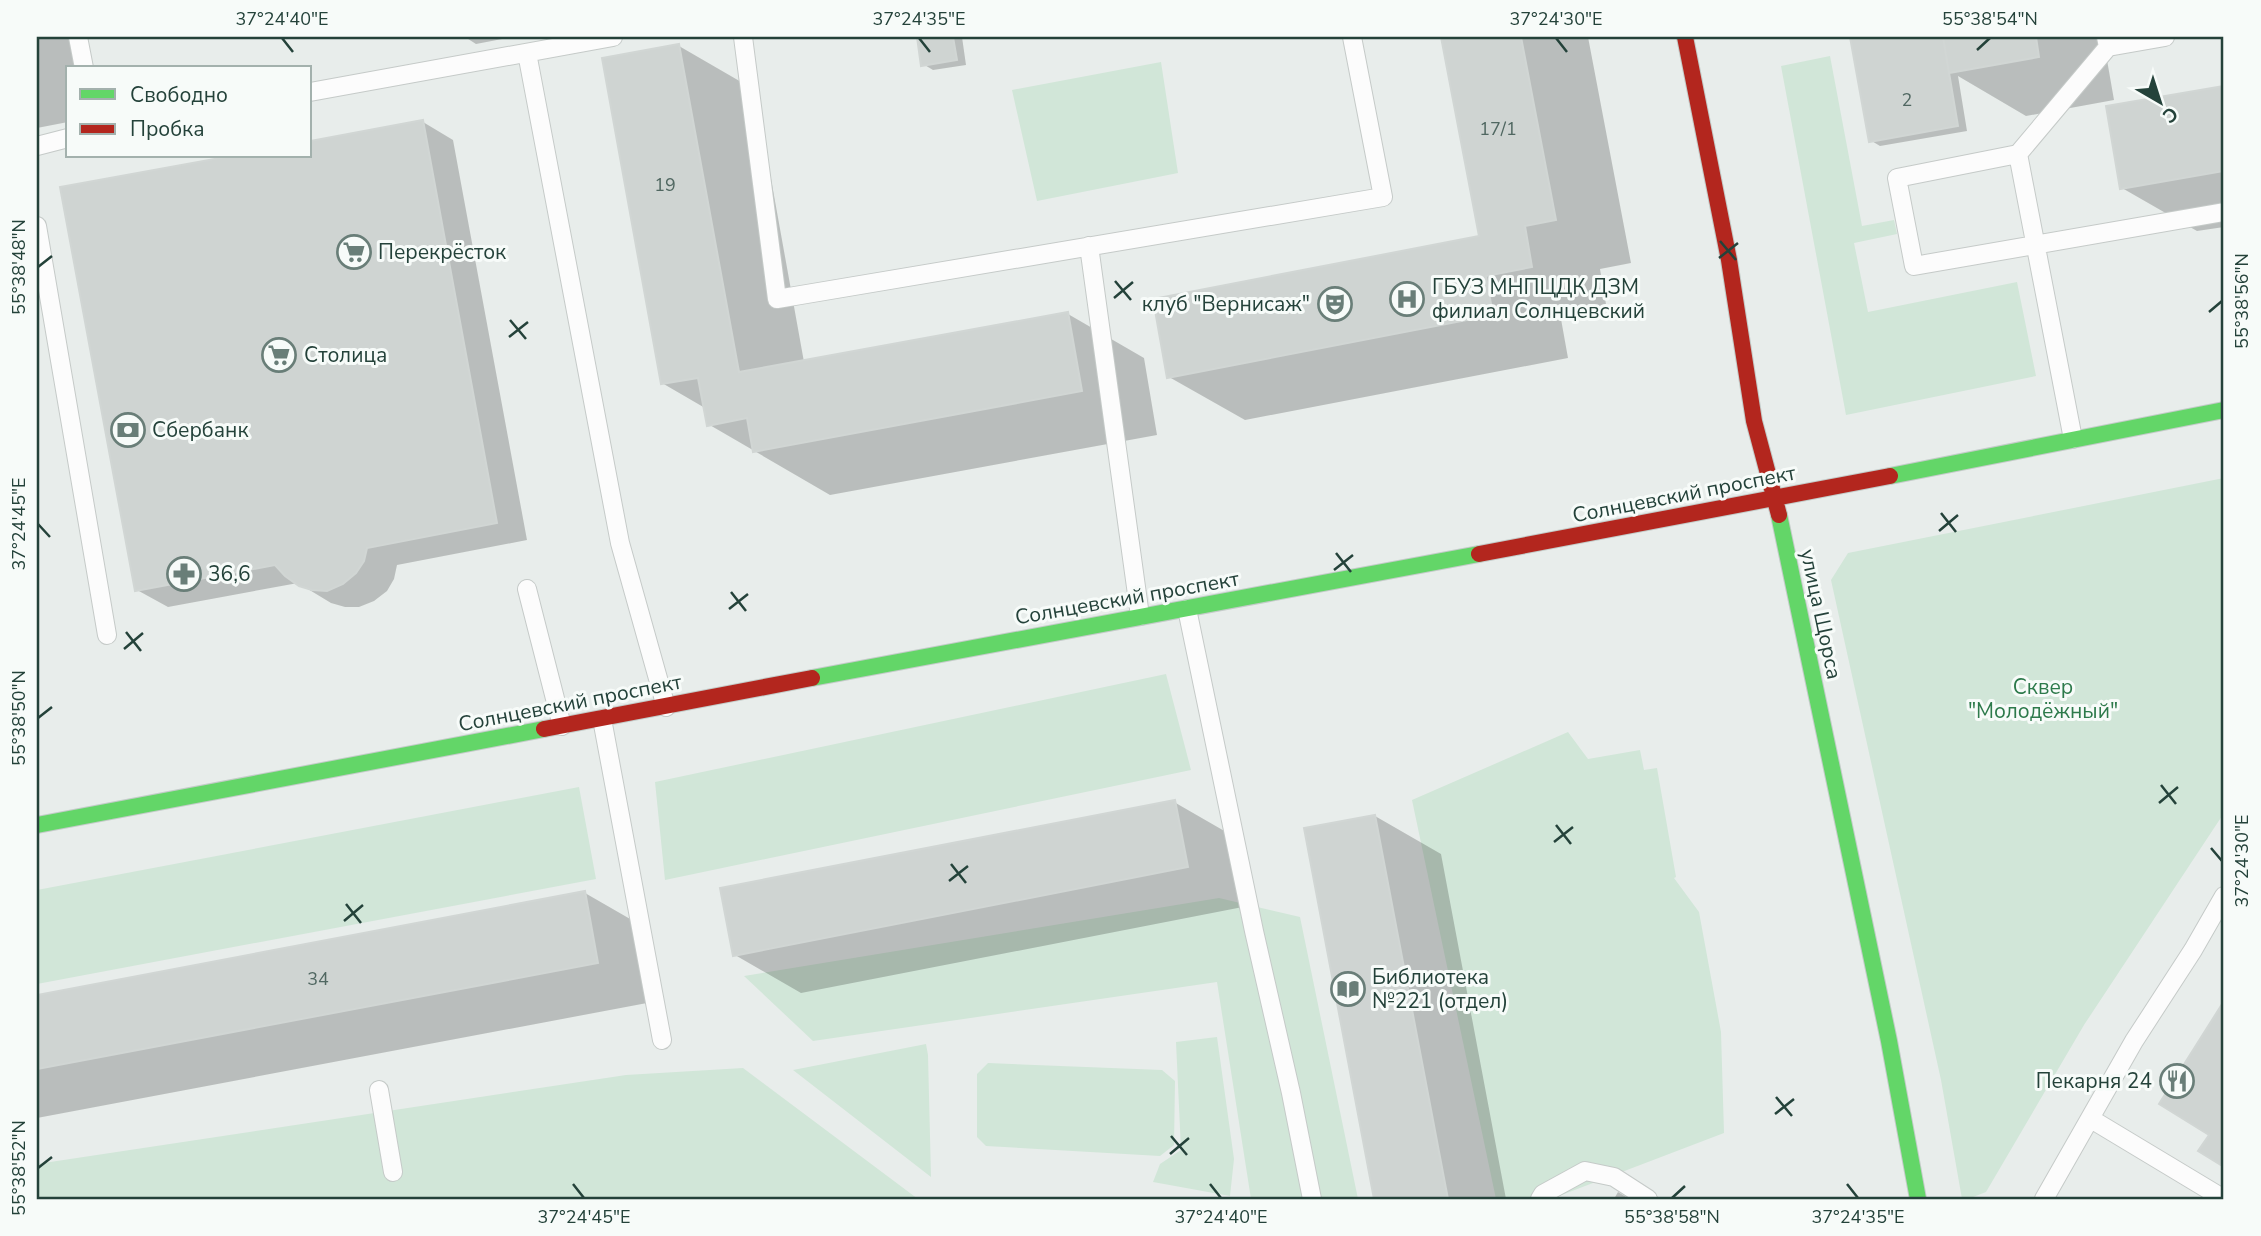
<svg xmlns="http://www.w3.org/2000/svg" width="2261" height="1236" viewBox="0 0 2261 1236" font-family="'Nunito Sans',sans-serif">
<rect width="100%" height="100%" fill="#e8edeb"/>
<path fill="#d1e6d8" d="M 1830,56 L 1862,226 L 1894,220 L 1897,234 L 1854,243 L 1868,312 L 2017,282 L 2036,376 L 1846,415 L 1781,66 Z
M 1161,62 L 1178,173 L 1037,201 L 1012,90 Z
M 2224,478 L 2224,813 L 2084,1025 L 1986,1192 L 1968,1199 L 1962,1199 L 1941,1080 L 1831,580 L 1848,553 Z
M 1166,674 L 1191,770 L 665,880 L 655,782 Z
M 1568,732 L 1588,759 L 1640,750 L 1644,770 L 1657,768 L 1676,877 L 1674,878 L 1699,912 L 1721,1032 L 1724,1133 L 1551,1199 L 1496,1199 L 1412,800 Z
M 579,787 L 596,879 L 37,984 L 37,890 Z
M 1219,898 L 1300,917 L 1358,1199 L 1251,1199 L 1217,982 L 813,1041 L 744,976 Z
M 1217,1037 L 1234,1159 L 1230,1196 L 1153,1182 L 1160,1164 L 1181,1150 L 1176,1042 Z
M 926,1044 L 928,1055 L 931,1177 L 793,1070 Z
M 988,1063 L 1162,1070 L 1175,1081 L 1174,1145 L 1160,1156 L 986,1146 L 977,1137 L 977,1074 Z
M 743,1068 L 918,1199 L 37,1199 L 37,1164 L 626,1075 Z"/>
<path fill="#0003" d="M 37,37 L 87,37 L 93,68 L 68,68 L 68,122 L 37,128 Z
M 465,37 L 513,37 L 476,44 Z
M 918,37 L 962,37 L 966,65 L 933,70 L 923,64 Z
M 1443,37 L 1588,37 L 1631,263 L 1600,269 L 1607,310 L 1561,319 L 1568,358 L 1245,420 L 1169,377 L 1481,237 Z
M 1852,37 L 2103,37 L 2114,100 L 2026,116 L 1958,76 L 1967,131 L 1880,146 L 1870,140 Z
M 679,46 L 755,90 L 804,362 L 1068,314 L 1144,358 L 1157,435 L 830,495 L 708,424 L 705,408 L 662,383 Z
M 2224,88 L 2224,227 L 2197,231 L 2122,188 L 2108,107 Z
M 423,122 L 453,140 L 527,540 L 397,565 L 394,579 L 387,591 L 374,601 L 359,607 L 345,607 L 331,603 L 298,583 L 168,607 L 137,590 L 62,189 L 240,156 L 310,156 L 310,143 Z
M 1174,802 L 1240,840 L 1253,905 L 801,993 L 735,955 Z
M 1375,816 L 1441,854 L 1506,1199 L 1376,1199 L 1306,830 Z
M 585,893 L 651,931 L 663,1000 L 37,1118 L 37,996 Z
M 2224,1005 L 2224,1165 L 2201,1150 L 2211,1134 L 2162,1103 Z
M 1618,1192 L 1628,1198 L 1631,1199 L 1614,1199 Z"/>
<path fill="#cfd4d2" stroke="#d1d6d4" stroke-width="2" d="M 917,37 L 953,37 L 957,60 L 921,66 Z
M 1441,37 L 1521,37 L 1556,220 L 1525,226 L 1532,267 L 1486,276 L 1493,315 L 1167,378 L 1153,299 L 1479,236 Z
M 1850,37 L 1943,37 L 1958,126 L 1869,142 Z
M 1943,37 L 2036,37 L 2039,57 L 1949,73 Z
M 679,44 L 739,372 L 1068,312 L 1082,391 L 753,452 L 747,418 L 707,426 L 698,378 L 661,384 L 602,58 Z
M 2224,86 L 2224,171 L 2120,189 L 2106,106 Z
M 423,120 L 497,523 L 367,548 L 364,561 L 356,573 L 343,584 L 327,591 L 312,590 L 299,586 L 285,576 L 275,565 L 135,591 L 60,187 L 231,156 L 310,156 L 310,141 Z
M 1175,800 L 1188,867 L 733,956 L 720,888 Z
M 1375,815 L 1448,1199 L 1374,1199 L 1304,828 Z
M 585,891 L 598,963 L 37,1069 L 37,995 Z
M 2224,1001 L 2224,1167 L 2198,1151 L 2209,1135 L 2159,1104 Z"/>
<g fill="none" stroke-linecap="round" stroke-linejoin="round">
<g stroke="#c5cac8" stroke-width="20">
<path id="lane" d="M 78,37 L 84,68
M 743,37 L 777,299 L 1383,197 L 1352,37
M 2106,37 L 2108,47 L 2018,154 L 1897,178 L 1914,266 L 2224,212
M 2108,47 L 2165,37
M 527,53 L 620,543 L 666,707
M 310,92 L 613,37
M 37,146 L 68,138
M 2018,154 L 2073,439
M 37,226 L 107,635
M 1089,246 L 1140,616
M 527,589 L 562,726
M 1187,609 L 1254,931 L 1291,1093 L 1312,1199
M 602,719 L 662,1040
M 379,1090 L 393,1172
M 2091,1119 L 2224,1199
M 1540,1199 L 1543,1194 L 1585,1171 L 1614,1177 L 1648,1199
M 2044,1199 L 2134,1041 L 2193,950 L 2224,896"/>
</g>
<g stroke="#c3cbc8" stroke-width="18">
<path id="fast" d="M 1890,476 L 2224,410
M 1779,515 L 1889,1041 L 1918,1199
M 812,678 L 1479,554
M 37,825 L 544,729"/>
</g>
<g stroke="#c3cbc8" stroke-width="18">
<path id="jam" d="M 1685,37 L 1729,260 L 1754,421 L 1779,515
M 1479,554 L 1890,476
M 544,729 L 812,678"/>
</g>
<use href="#lane" stroke="#fcfcfc" stroke-width="18"/>
<use href="#fast" stroke="#63d668" stroke-width="16"/>
<use href="#jam" stroke="#b3261e" stroke-width="16"/>
</g>
<path fill="none" stroke="#24423a" stroke-width="2.5" d="M 282,38 L 293,52M 919,38 L 930,52M 1556,38 L 1567,52M 1977,50 L 1990,38M 1720,241 L 1736,260M 1719,258 L 1738,243M 38,267 L 52,256M 1115,281 L 1131,300M 1114,298 L 1133,282M 2209,312 L 2222,301M 510,320 L 526,339M 509,337 L 528,322M 1941,513 L 1956,532M 38,524 L 50,537M 1939,531 L 1958,515M 1336,553 L 1351,572M 1334,570 L 1353,555M 731,592 L 746,611M 729,609 L 748,594M 126,632 L 141,651M 124,649 L 143,633M 38,718 L 52,707M 2161,785 L 2176,804M 2159,803 L 2178,787M 1556,825 L 1571,844M 1554,842 L 1573,827M 2211,848 L 2222,861M 951,864 L 966,883M 949,881 L 968,866M 346,904 L 361,923M 344,921 L 363,905M 1776,1097 L 1792,1116M 1775,1114 L 1794,1099M 1171,1136 L 1187,1155M 1170,1154 L 1189,1138M 38,1168 L 52,1157M 573,1184 L 584,1198M 1210,1184 L 1221,1198M 1847,1184 L 1858,1198M 1672,1198 L 1685,1186"/>
<defs>
<g id="supermarket-ring" transform="scale(1.75)"><circle r="9.5" fill="#f7fbf9" stroke="#697e78" stroke-width="1.5"/><path d="M-6-5.5h2.5l.6 2H6L4.5 2H-2.5L-4.4-4H-6ZM-1.5 3.2a1.3 1.3 0 1 0 .1 0ZM3 3.2a1.3 1.3 0 1 0 .1 0Z" fill="#697e78"/></g>
<g id="hospital-ring" transform="scale(1.75)"><circle r="9.5" fill="#f7fbf9" stroke="#697e78" stroke-width="1.5"/><path d="M-5-5h3v3.5h4V-5h3V5h-3V1.5h-4V5h-3Z" fill="#697e78"/></g>
<g id="theatre-ring" transform="scale(1.75)"><circle r="9.5" fill="#f7fbf9" stroke="#697e78" stroke-width="1.5"/><path d="M-5-5.5Q0-4 5-5.5V0Q5 5 0 6Q-5 5-5 0ZM-3.3-2.5H-1v1.5H-3.3ZM1-2.5H3.3v1.5H1ZM-2.8 1Q0 5.5 2.8 1Z" fill="#697e78"/></g>
<g id="bank-ring" transform="scale(1.75)"><circle r="9.5" fill="#f7fbf9" stroke="#697e78" stroke-width="1.5"/><path d="M-6-4H6V4H-6ZM0-2.3a2.3 2.3 0 1 0 0 4.6a2.3 2.3 0 1 0 0-4.6Z" fill="#697e78"/></g>
<g id="pharmacy-ring" transform="scale(1.75)"><circle r="9.5" fill="#f7fbf9" stroke="#697e78" stroke-width="1.5"/><path d="M-2-6h4v4h4v4h-4v4h-4v-4h-4v-4h4Z" fill="#697e78"/></g>
<g id="library-ring" transform="scale(1.75)"><circle r="9.5" fill="#f7fbf9" stroke="#697e78" stroke-width="1.5"/><path d="M-6-4Q-3-5.5-.7-3.5V5Q-3 3-6 4ZM6-4Q3-5.5 .7-3.5V5Q3 3 6 4Z" fill="#697e78"/></g>
<g id="restaurant-ring" transform="scale(1.75)"><circle r="9.5" fill="#f7fbf9" stroke="#697e78" stroke-width="1.5"/><path d="M-5-6h1v4h1v-4h1v4h1v-4h1v5L-1.5 .5V6h-2V.5L-5-1ZM5-6V6H3V1.5H1.5Q1.5-4 5-6Z" fill="#697e78"/></g>
</defs>
<g fill-rule="evenodd">
<use href="#supermarket-ring" x="354" y="252"/>
<use href="#hospital-ring" x="1407" y="299"/>
<use href="#theatre-ring" x="1335" y="304"/>
<use href="#supermarket-ring" x="279" y="355"/>
<use href="#bank-ring" x="128" y="430"/>
<use href="#pharmacy-ring" x="184" y="574"/>
<use href="#library-ring" x="1348" y="989"/>
<use href="#restaurant-ring" x="2177" y="1081"/>
</g>
<g text-anchor="middle" stroke-width="6" stroke-linejoin="round" paint-order="stroke">
<g font-size="18" fill="#506761">
<text x="1907" y="106">2</text>
<text x="1498" y="135">17/1</text>
<text x="665" y="191">19</text>
<text x="318" y="985">34</text>
</g>
<g font-size="21" fill="#24423a" stroke="#f7fbf9" text-anchor="start">
<text x="378" y="259">Перекрёсток</text>
<text x="1432" y="294">ГБУЗ МНПЦДК ДЗМ<tspan x="1432" dy="24">филиал Солнцевский</tspan></text>
<text x="1310" y="311" text-anchor="end">клуб "Вернисаж"</text>
<text x="304" y="362">Столица</text>
<text x="152" y="437">Сбербанк</text>
<text x="208" y="581">36,6</text>
<text x="1372" y="984">Библиотека<tspan x="1372" dy="24">№221 (отдел)</tspan></text>
<text x="2152" y="1088" text-anchor="end">Пекарня 24</text>
</g>
<g font-size="21" fill="#24423a" stroke="#f7fbf9">
<text transform="translate(1684 494) rotate(-11)" y="7">Солнцевский проспект</text>
<text transform="translate(1127 598) rotate(-10)" y="7">Солнцевский проспект</text>
<text transform="translate(1821 614) rotate(78)" y="7">улица Щорса</text>
<text transform="translate(570 703) rotate(-11)" y="7">Солнцевский проспект</text>
</g>
<g font-size="21" fill="#2d7a4b" stroke="#f7fbf9">
<text x="2043" y="694">Сквер<tspan x="2043" dy="24">"Молодёжный"</tspan></text>
</g>
</g>
<rect width="2261" height="1236" fill="none" stroke="#f7fbf9" stroke-width="77"/>
<rect x="66" y="66" width="245" height="91" fill="#f7fbf9" stroke="#a3b1ad" stroke-width="2"/>
<rect x="80" y="89" width="35" height="10" fill="#63d668" stroke="#a3b1ad" stroke-width="2"/>
<text x="130" y="102" font-size="21" fill="#24423a">Свободно</text>
<rect x="80" y="124" width="35" height="10" fill="#b3261e" stroke="#a3b1ad" stroke-width="2"/>
<text x="130" y="136" font-size="21" fill="#24423a">Пробка</text>
<g transform="translate(2160 102) rotate(141)" stroke="#f7fbf9" stroke-width="5" paint-order="stroke">
<path d="M0-5L12 26L0 18L-12 26Z" fill="#24423a"/>
<text y="-10" font-size="19" font-weight="bold" text-anchor="middle" fill="#24423a">С</text>
</g>
<rect x="38" y="38" width="2184" height="1160" fill="none" stroke="#24423a" stroke-width="2.5"/>
<g font-size="18" text-anchor="middle" fill="#24423a">
<text x="282" y="25">37°24'40"E</text>
<text x="919" y="25">37°24'35"E</text>
<text x="1556" y="25">37°24'30"E</text>
<text x="1990" y="25">55°38'54"N</text>
<text transform="translate(19 267) rotate(-90)" y="6">55°38'48"N</text>
<text transform="translate(2242 301) rotate(-90)" y="6">55°38'56"N</text>
<text transform="translate(19 524) rotate(-90)" y="6">37°24'45"E</text>
<text transform="translate(19 718) rotate(-90)" y="6">55°38'50"N</text>
<text transform="translate(2242 861) rotate(-90)" y="6">37°24'30"E</text>
<text transform="translate(19 1168) rotate(-90)" y="6">55°38'52"N</text>
<text x="584" y="1223">37°24'45"E</text>
<text x="1221" y="1223">37°24'40"E</text>
<text x="1672" y="1223">55°38'58"N</text>
<text x="1858" y="1223">37°24'35"E</text>
</g>
</svg>
